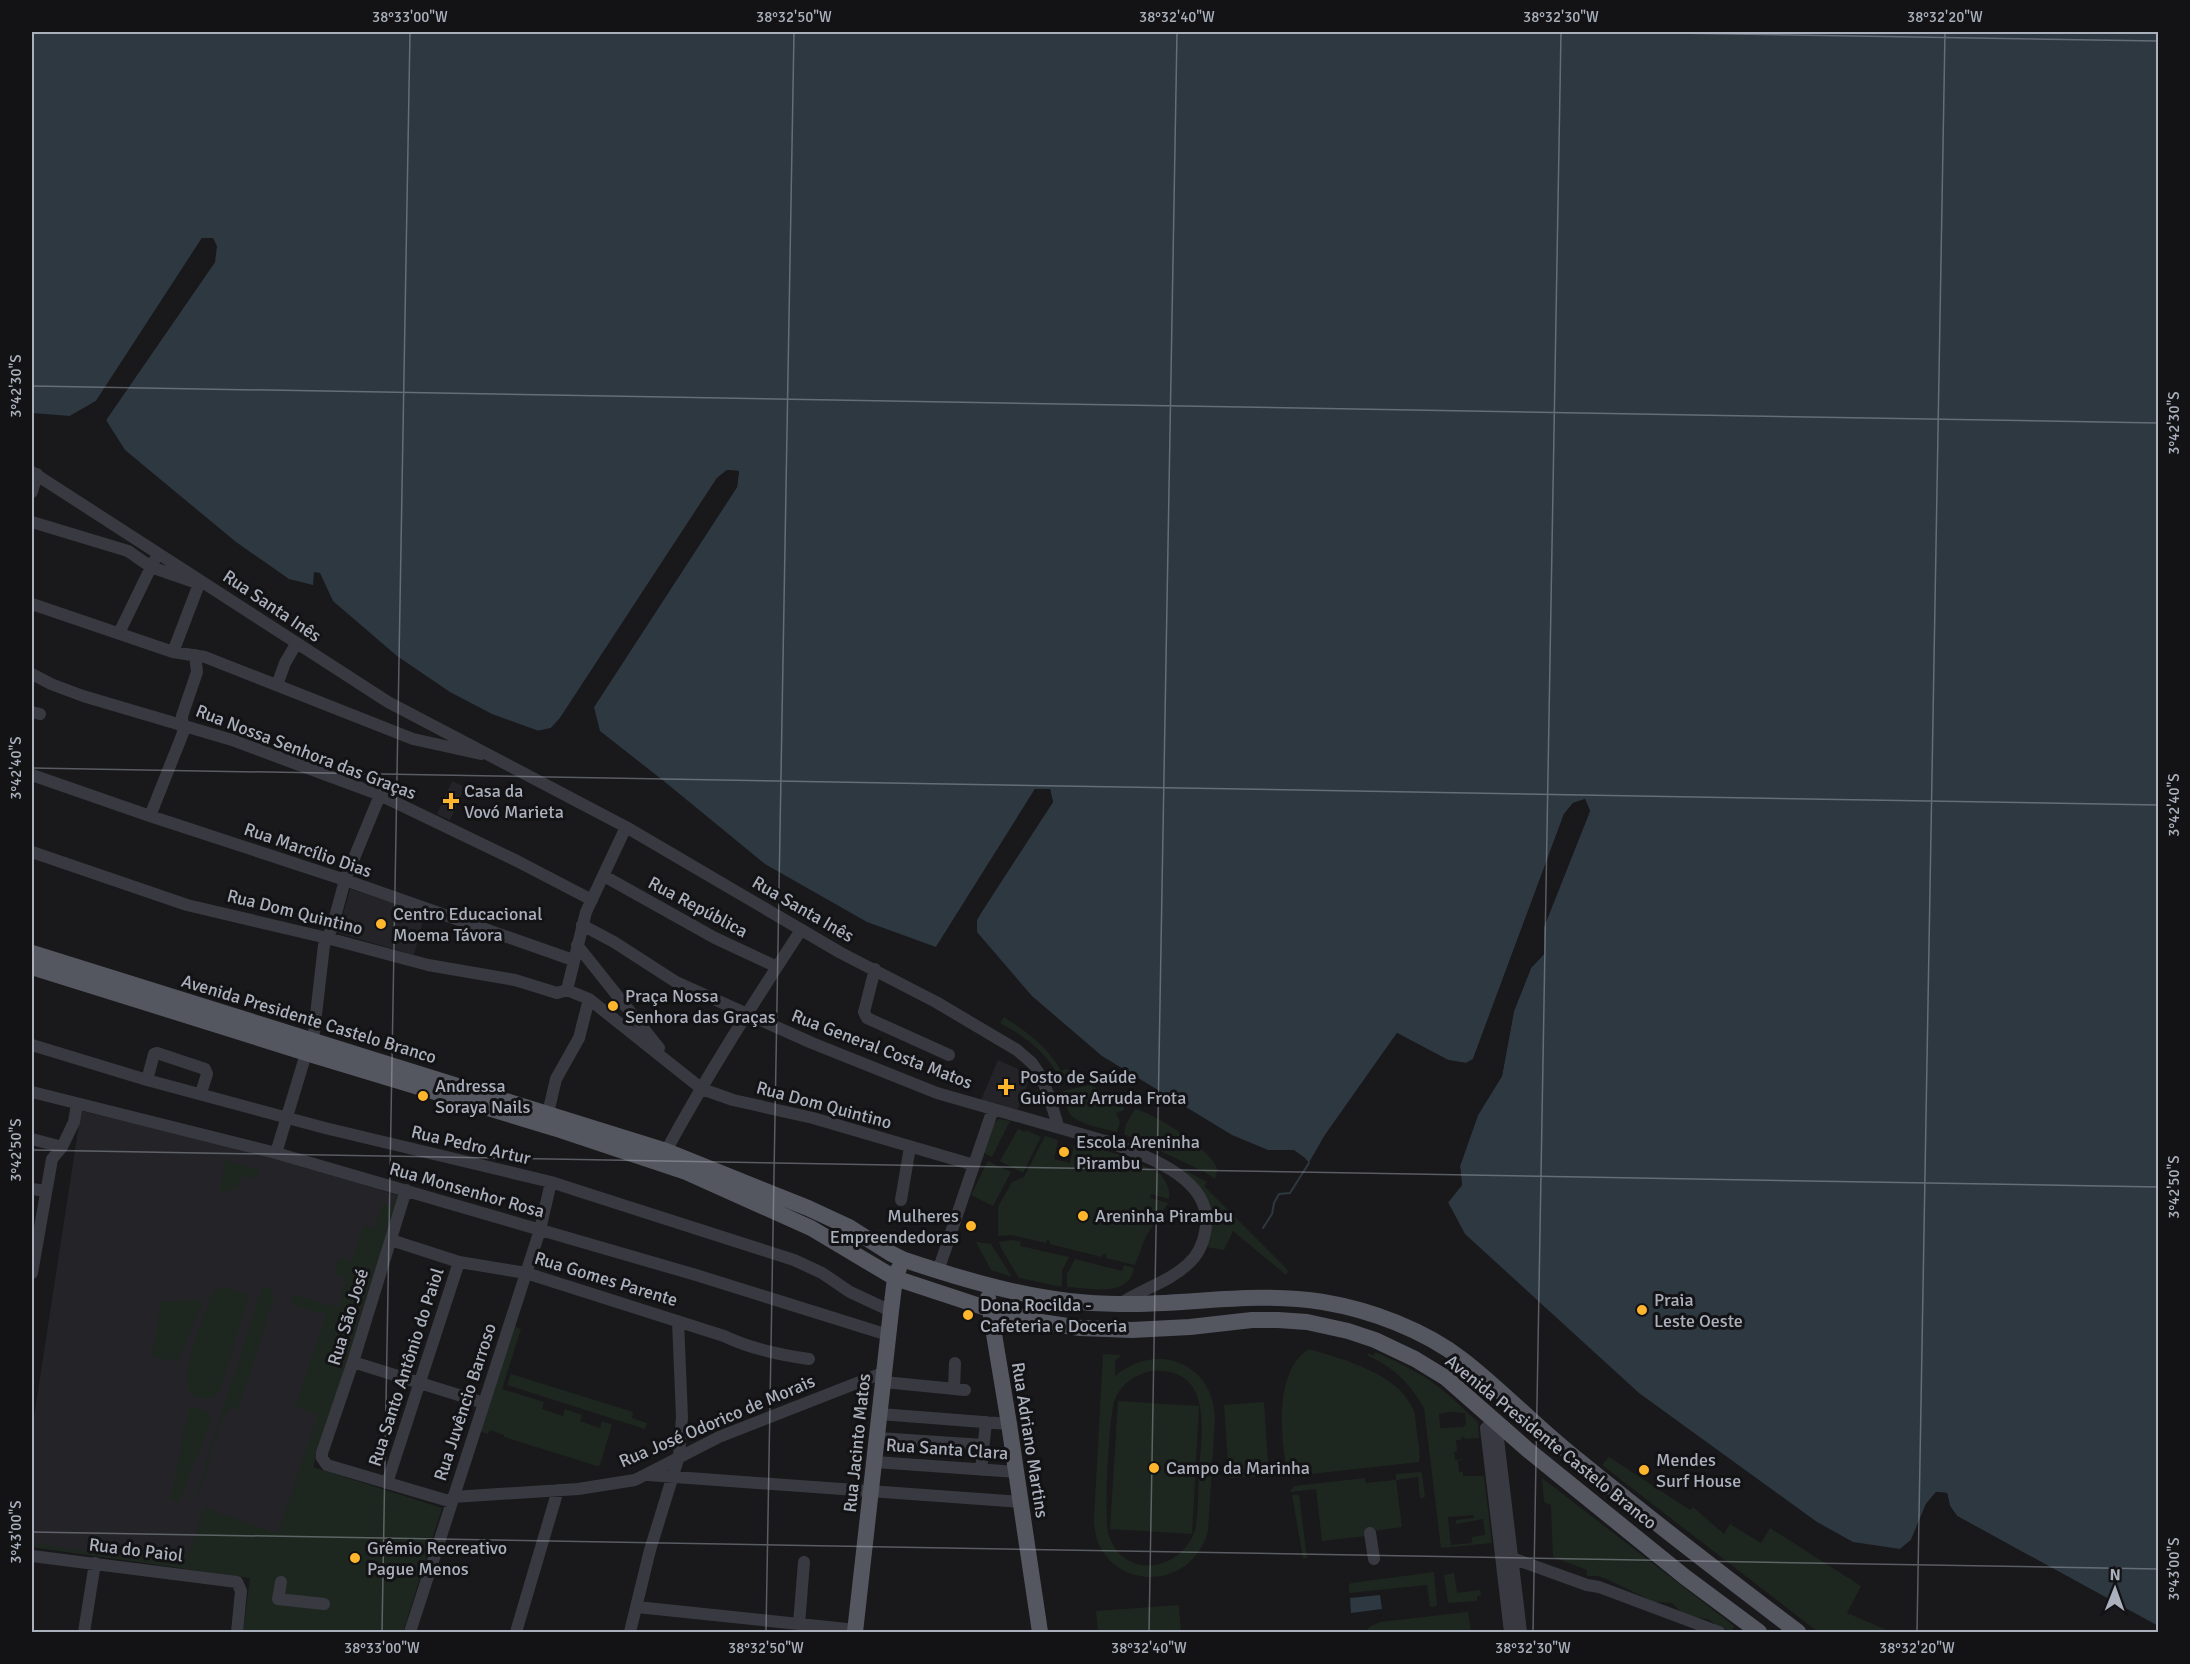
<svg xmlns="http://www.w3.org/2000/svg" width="2190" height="1664" viewBox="0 0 2190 1664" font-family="Signika,sans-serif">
<rect width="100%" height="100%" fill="#19191b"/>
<path fill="#242428" d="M 452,781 L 465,787 L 450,820 L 437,814 Z
M 350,889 L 425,914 L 414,955 L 338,933 Z
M 998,1060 L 1031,1075 L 1017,1111 L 981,1100 Z
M 81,1111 L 261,1153 L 400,1196 L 401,1201 L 275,1581 L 32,1547 L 32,1430 Z"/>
<path fill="#1e271f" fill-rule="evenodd" d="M 1004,1017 C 1027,1032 1048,1047 1061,1071 L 1066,1069 L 1071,1071 L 1074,1076 L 1072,1078 L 1060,1079 C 1048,1053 1025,1036 1000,1023 Z
M 1090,1085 L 1099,1090 L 1103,1100 L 1114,1098 L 1118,1102 L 1124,1104 L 1124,1110 L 1116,1113 L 1120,1122 L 1117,1132 C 1105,1129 1078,1124 1071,1115 C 1066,1109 1065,1098 1063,1091 Z
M 1135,1109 C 1154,1113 1208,1148 1216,1166 C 1218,1171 1216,1175 1215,1179 L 1205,1172 L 1124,1134 L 1126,1124 Z
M 999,1119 L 1010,1121 L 992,1157 L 984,1153 L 994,1123 Z
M 1018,1129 L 1025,1132 L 1026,1130 L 1041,1137 L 1023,1173 L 1000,1161 Z
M 1045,1136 L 1058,1140 L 1054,1159 L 1070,1163 L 1074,1145 L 1085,1149 L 1089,1145 L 1126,1157 L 1160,1174 C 1167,1182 1170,1189 1169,1199 L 1151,1194 L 1150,1198 L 1168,1203 L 1146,1236 L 1135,1265 L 1106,1258 L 1106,1254 L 1103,1254 L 1102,1257 L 1050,1244 L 1050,1241 L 1047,1240 L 1046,1243 L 1012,1235 L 998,1236 L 998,1207 L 1012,1182 L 1024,1177 Z
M 225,1160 L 259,1170 L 260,1173 L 259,1179 L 242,1175 L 237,1189 L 228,1190 L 219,1195 Z
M 988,1161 L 1011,1172 L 993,1206 L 971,1195 Z
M 1181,1168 L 1207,1182 L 1204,1186 L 1286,1268 L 1288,1271 L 1286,1275 L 1233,1231 L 1224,1250 L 1206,1247 L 1203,1192 L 1196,1182 Z
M 396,1195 L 400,1196 L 401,1201 L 313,1467 L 442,1508 L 403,1632 L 243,1632 L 250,1578 L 32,1547 L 32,1543 L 129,1557 L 162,1548 L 189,1553 L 205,1505 L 207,1506 L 207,1509 L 278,1533 L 318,1415 L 295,1407 L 326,1315 L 295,1306 L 292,1304 L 291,1297 L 294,1295 L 338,1307 L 347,1278 L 334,1274 L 339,1257 L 352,1261 L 364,1225 L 375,1229 L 382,1204 L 392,1207 Z
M 1013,1240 L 1021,1242 L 1020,1246 L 1069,1257 L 1062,1271 L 1062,1287 L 1019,1278 L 1001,1248 L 999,1242 Z
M 976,1242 L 991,1244 L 1012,1277 L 991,1270 Z
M 1075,1259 L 1122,1271 L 1124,1265 L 1134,1268 C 1129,1298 1090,1288 1067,1287 L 1067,1274 Z
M 223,1287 L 243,1293 L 248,1301 L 220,1391 C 212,1402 203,1398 191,1395 C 177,1374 205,1314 213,1291 Z
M 264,1287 L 272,1289 L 274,1297 L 239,1409 L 232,1407 L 223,1418 L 196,1501 L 194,1500 L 261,1289 Z
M 201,1300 L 202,1304 L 178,1362 L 154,1357 L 152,1354 L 161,1303 L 165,1301 Z
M 513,1326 L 521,1329 L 502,1389 L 544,1402 L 542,1409 L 563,1416 L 565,1409 L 582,1415 L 580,1421 L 600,1428 L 602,1421 L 612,1425 L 600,1465 L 597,1466 L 504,1437 L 504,1435 L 490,1430 L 488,1434 L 480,1431 Z
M 1309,1349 C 1344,1360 1399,1373 1414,1411 C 1416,1418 1416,1427 1417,1434 C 1418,1443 1421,1453 1419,1462 L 1293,1476 L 1288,1474 C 1280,1439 1274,1370 1309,1349 Z
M 1375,1352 C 1400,1363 1425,1375 1446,1393 C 1457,1402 1467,1413 1478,1422 L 1479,1438 L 1465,1439 L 1464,1437 L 1462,1437 L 1461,1440 L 1456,1440 L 1457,1451 L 1454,1452 L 1455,1460 L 1465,1459 L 1458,1461 L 1459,1472 L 1463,1472 L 1463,1476 L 1484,1476 L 1492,1543 L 1441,1548 L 1424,1408 C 1411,1385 1393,1366 1368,1356 L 1368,1353 L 1374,1356 ZM 1449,1412 L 1465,1413 L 1466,1424 L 1463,1427 L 1440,1428 L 1439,1414 ZM 1474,1515 L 1474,1518 L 1456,1520 L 1456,1524 L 1483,1519 L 1485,1535 L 1472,1537 L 1472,1543 L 1451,1545 L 1448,1517 Z
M 1103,1354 L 1121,1355 L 1115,1361 L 1115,1376 C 1156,1341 1214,1362 1215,1419 L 1208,1531 C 1189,1600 1092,1588 1094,1517 ZM 1151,1371 C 1213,1366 1202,1430 1199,1469 C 1198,1489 1199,1510 1195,1530 C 1182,1571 1125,1581 1109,1536 C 1103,1520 1109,1422 1114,1402 C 1120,1385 1133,1375 1151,1371 Z
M 511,1374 L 633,1412 L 632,1418 L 647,1423 L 645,1429 L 507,1385 Z
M 1118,1401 L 1199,1406 L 1192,1534 L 1110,1529 Z
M 1264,1402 L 1269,1476 L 1229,1478 L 1224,1405 Z
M 189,1406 L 205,1410 L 212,1418 L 180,1500 L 178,1503 L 170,1500 Z
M 1609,1457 L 1690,1510 L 1693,1507 L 1724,1534 L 1730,1524 L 1761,1543 L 1770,1528 L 1861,1586 L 1847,1613 L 1891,1632 L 1818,1632 L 1602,1465 Z
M 1420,1472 L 1422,1473 L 1425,1497 L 1420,1498 L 1418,1477 L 1396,1480 L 1402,1527 L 1374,1531 L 1366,1536 L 1322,1541 L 1316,1489 L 1291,1492 L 1291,1490 L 1294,1486 L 1365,1478 L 1366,1483 L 1396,1480 L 1396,1474 Z
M 1542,1478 L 1734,1626 L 1733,1632 L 1719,1627 L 1708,1619 L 1691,1617 L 1681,1612 L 1672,1603 L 1655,1602 L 1606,1579 L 1598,1576 L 1587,1576 L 1587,1570 L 1553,1557 L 1551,1505 L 1544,1502 Z
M 1292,1495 L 1299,1495 L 1307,1558 L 1303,1558 Z
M 1434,1572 L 1437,1606 L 1430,1607 L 1427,1585 L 1349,1593 L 1349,1585 L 1351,1583 Z
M 1454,1573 L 1457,1593 L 1480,1590 L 1481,1596 L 1477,1596 L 1477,1601 L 1448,1603 L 1444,1575 Z
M 1179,1605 L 1181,1632 L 1098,1632 L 1096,1611 Z
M 1468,1612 L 1471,1632 L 1364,1632 L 1371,1626 L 1380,1622 Z"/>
<path fill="#2d3841" d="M 32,32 L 2158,32 L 2158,1626 L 1957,1516 L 1950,1506 L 1947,1493 L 1936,1492 L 1926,1504 L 1911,1540 L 1900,1549 L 1853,1542 L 1817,1522 L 1639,1393 L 1465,1234 L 1448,1202 L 1462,1185 L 1460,1166 L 1478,1115 L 1502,1076 L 1514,1011 L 1531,968 L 1544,954 L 1544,927 L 1590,811 L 1585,799 L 1573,803 L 1564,814 L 1473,1059 L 1466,1063 L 1448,1060 L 1397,1033 L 1325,1135 L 1309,1163 L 1305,1158 L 1294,1150 L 1268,1150 L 1232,1135 L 1102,1056 L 1032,996 L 977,932 L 977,920 L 991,895 L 1053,802 L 1050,789 L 1035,789 L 936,947 L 867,922 L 765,864 L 665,782 L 600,731 L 594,707 L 737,487 L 739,471 L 727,470 L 717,478 L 560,718 L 551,728 L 539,731 L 492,714 L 450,692 L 397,656 L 333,601 L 320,573 L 314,572 L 313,585 L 289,579 L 236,542 L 125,450 L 106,420 L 215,262 L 213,238 L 202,238 L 96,401 L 70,416 L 32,413 Z
M 1380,1595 L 1382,1609 L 1351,1613 L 1350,1598 Z"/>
<path fill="#19191b" d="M 202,238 L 213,238 L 217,246 L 215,262 L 104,423 L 103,419 L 112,404 L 212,261 L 214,247 L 211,241 L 203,241 L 99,403 L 69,419 L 70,416 L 96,401 Z
M 727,470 L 739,471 L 737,487 L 594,707 L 592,710 L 592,706 L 734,486 L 736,474 L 728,473 L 719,480 L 562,720 L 552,731 L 539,734 L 532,732 L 551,728 L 560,718 L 717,478 Z
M 1035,789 L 1050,789 L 1053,802 L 974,924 L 975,919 L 989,894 L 1050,802 L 1048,792 L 1036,792 L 939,948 L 936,947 Z
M 1585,799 L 1590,811 L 1544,927 L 1544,954 L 1531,968 L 1514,1011 L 1502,1076 L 1478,1115 L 1460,1166 L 1462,1185 L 1446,1205 L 1445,1201 L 1447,1197 L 1459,1184 L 1458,1165 L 1475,1114 L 1499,1075 L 1511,1010 L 1529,967 L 1541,953 L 1542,926 L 1587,811 L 1583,803 L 1574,806 L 1567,816 L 1475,1060 L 1467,1066 L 1447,1063 L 1398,1037 L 1328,1136 L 1311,1165 L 1307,1166 L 1325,1135 L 1397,1033 L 1448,1060 L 1466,1063 L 1473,1059 L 1564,814 L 1573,803 Z
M 1936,1492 L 1947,1493 L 1950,1506 L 1957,1516 L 2158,1626 L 2158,1629 L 1955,1519 L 1947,1507 L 1944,1496 L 1937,1495 L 1928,1505 L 1913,1541 L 1901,1552 L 1900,1549 L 1911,1540 L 1926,1504 Z"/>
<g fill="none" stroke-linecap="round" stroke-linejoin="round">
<path stroke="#2d3841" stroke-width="2" d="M 1263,1228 L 1272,1214 L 1274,1203 L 1279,1194 L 1290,1193 L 1309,1163"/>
<path stroke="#393a41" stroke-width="12" d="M 32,472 L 388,702 L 626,827 L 841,953 L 936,1002 L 1017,1050 L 1032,1063 L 1040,1075 L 1049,1096 L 1058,1126
M 32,492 L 37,474
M 32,522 L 128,551 L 151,567 L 197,583
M 32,604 L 173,652 L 205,657 L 413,739 L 481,754
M 119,633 L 154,561
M 173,652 L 199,584
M 32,674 L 51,684 L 83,696 L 232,740 L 380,795 L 517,861 L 592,900
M 277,685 L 285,663 L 296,644
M 32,712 L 40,714
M 32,775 L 150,816 L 345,880 L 573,960
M 150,816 L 183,733 L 182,716 L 197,672 L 195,655
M 32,852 L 187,905 L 327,938 L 428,965 L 515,980 L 557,993 L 567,990 L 589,999 L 702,1089 L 733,1100 L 813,1118 L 974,1165
M 604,876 L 715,938 L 777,967
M 582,925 L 614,942 L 676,982 L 812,1043 L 937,1093 L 1105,1141 C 1143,1155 1217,1178 1205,1232 C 1203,1244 1197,1256 1188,1264 C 1169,1282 1142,1289 1120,1304
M 577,945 L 659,1048
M 875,969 L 864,1012 L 867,1018 L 949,1055
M 567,990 L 586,912 L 626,827
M 32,1045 L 147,1080 L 325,1128 L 551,1182 L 585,1193 L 794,1260 L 822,1273 L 850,1292 L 891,1311
M 147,1080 L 154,1054 L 157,1053 L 205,1069 L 207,1074 L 201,1093
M 32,1092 L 276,1153 L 696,1275 L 888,1335
M 548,1113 L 556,1079 L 579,1038 L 589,999
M 32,1139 L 62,1147
M 666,1151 C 707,1075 754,1002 801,930
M 276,1153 L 305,1057 L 313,1041 L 324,945 L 332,928 L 345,880 L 380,795
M 32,1189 L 46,1191
M 406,1190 L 353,1362 L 322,1453 L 322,1458 L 327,1465 L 452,1502
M 901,1200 L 910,1147
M 391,1240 L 459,1262 L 526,1273 L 724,1336 C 751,1349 780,1355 809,1359
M 938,1271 L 993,1109
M 32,1273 L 52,1159 L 62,1147 L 74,1122 L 77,1104
M 353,1362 L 484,1403
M 884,1382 L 965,1390
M 954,1389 L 955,1363
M 880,1414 L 1009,1424
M 878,1438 L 983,1445
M 875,1462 L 1017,1472
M 981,1470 L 986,1422
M 648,1475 L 1021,1502
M 387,1483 L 459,1262
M 453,1497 L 578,1489 L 635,1480 L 719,1437 L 885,1372
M 1370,1533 L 1374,1559
M 32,1556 L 237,1582 L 241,1591 L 237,1632
M 1505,1559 L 1512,1558 L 1587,1585 L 1599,1587 L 1719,1632
M 281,1582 L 278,1599 L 324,1604
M 637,1607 L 856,1630
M 799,1624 L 804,1562
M 84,1632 L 95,1563
M 410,1632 L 540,1230 L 551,1182
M 516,1632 L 558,1490
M 630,1632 L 650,1550 L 679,1456 L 682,1417 L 678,1321
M 1510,1632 L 1486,1428 L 1496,1422 L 1521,1632"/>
<path stroke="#555760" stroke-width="16" d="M 32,953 L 666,1151 L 808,1208 L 849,1227 L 890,1253 L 902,1259 C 973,1283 1045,1304 1120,1304 C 1188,1305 1255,1291 1323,1302 C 1371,1310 1424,1330 1463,1360 C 1503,1391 1538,1429 1578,1460 C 1650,1519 1724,1576 1798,1632
M 32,967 L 313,1055 L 554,1128 L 686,1172 L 811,1228 L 895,1278 L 989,1309 L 1041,1322 L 1080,1328 L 1132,1330 L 1190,1327 L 1252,1320 L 1278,1320 L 1307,1322 L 1348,1331 L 1375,1340 L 1415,1359 L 1446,1378 L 1528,1450 L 1685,1577 L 1759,1632
M 988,1298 L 1009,1424 L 1040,1632
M 855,1632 L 891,1311 L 895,1278 L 899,1268"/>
</g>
<path fill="none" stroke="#aab0bc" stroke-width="1.5" stroke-opacity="0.45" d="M 1611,32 L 2158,41M 32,386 L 2158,423M 32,768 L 2158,805M 32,1150 L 2158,1187M 32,1532 L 2158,1569M 382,1632 L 410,32M 766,1632 L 794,32M 1149,1632 L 1177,32M 1533,1632 L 1561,32M 1917,1632 L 1945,32"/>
<g fill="#ffb62d" stroke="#131316" stroke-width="2">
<path d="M448 792h6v6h6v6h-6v6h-6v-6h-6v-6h6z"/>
<circle cx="381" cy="924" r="6"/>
<circle cx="613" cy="1006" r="6"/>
<path d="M1003 1078h6v6h6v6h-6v6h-6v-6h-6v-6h6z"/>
<circle cx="423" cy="1096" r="6"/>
<circle cx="1064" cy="1152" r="6"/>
<circle cx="1083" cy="1216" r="6"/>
<circle cx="971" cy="1226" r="6"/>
<circle cx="1642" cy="1310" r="6"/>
<circle cx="968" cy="1315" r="6"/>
<circle cx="1154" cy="1468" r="6"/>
<circle cx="1644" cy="1470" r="6"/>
<circle cx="355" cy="1558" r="6"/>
</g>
<g text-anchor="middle" stroke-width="6" stroke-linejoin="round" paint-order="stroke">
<g font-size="18" fill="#aab0bc" stroke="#131316">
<text transform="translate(272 606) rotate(34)" y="6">Rua Santa Inês</text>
<text transform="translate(306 752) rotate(21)" y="6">Rua Nossa Senhora das Graças</text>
<text transform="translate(308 850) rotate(19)" y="6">Rua Marcílio Dias</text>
<text transform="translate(698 907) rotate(28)" y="6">Rua República</text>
<text transform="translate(803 909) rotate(30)" y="6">Rua Santa Inês</text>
<text transform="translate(295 912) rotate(14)" y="6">Rua Dom Quintino</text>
<text transform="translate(309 1019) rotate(17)" y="6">Avenida Presidente Castelo Branco</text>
<text transform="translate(882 1049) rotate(21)" y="6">Rua General Costa Matos</text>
<text transform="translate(824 1105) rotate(15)" y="6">Rua Dom Quintino</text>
<text transform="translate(471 1145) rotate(13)" y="6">Rua Pedro Artur</text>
<text transform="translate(467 1190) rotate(16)" y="6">Rua Monsenhor Rosa</text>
<text transform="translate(606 1279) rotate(17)" y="6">Rua Gomes Parente</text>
<text transform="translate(348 1317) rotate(-73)" y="6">Rua São José</text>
<text transform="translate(406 1367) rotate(-72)" y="6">Rua Santo Antônio do Paiol</text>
<text transform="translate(465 1402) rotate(-72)" y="6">Rua Juvêncio Barroso</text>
<text transform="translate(717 1421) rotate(-23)" y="6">Rua José Odorico de Morais</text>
<text transform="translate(1030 1440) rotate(81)" y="6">Rua Adriano Martins</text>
<text transform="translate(1551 1442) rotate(39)" y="6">Avenida Presidente Castelo Branco</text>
<text transform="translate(857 1443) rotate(-84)" y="6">Rua Jacinto Matos</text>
<text transform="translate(947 1449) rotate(4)" y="6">Rua Santa Clara</text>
<text transform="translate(136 1550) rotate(7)" y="6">Rua do Paiol</text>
</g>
<g font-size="18" fill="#aab0bc" stroke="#131316" text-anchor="start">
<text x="464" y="797">Casa da<tspan x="464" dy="21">Vovó Marieta</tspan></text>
<text x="393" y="920">Centro Educacional<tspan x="393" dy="21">Moema Távora</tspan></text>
<text x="625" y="1002">Praça Nossa<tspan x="625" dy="21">Senhora das Graças</tspan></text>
<text x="1020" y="1083">Posto de Saúde<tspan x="1020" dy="21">Guiomar Arruda Frota</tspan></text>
<text x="435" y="1092">Andressa<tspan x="435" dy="21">Soraya Nails</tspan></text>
<text x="1076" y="1148">Escola Areninha<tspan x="1076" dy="21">Pirambu</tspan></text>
<text x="959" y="1222" text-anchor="end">Mulheres<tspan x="959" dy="21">Empreendedoras</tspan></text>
<text x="1095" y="1222">Areninha Pirambu</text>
<text x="1654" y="1306">Praia<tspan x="1654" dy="21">Leste Oeste</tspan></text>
<text x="980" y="1311">Dona Rocilda -<tspan x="980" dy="21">Cafeteria e Doceria</tspan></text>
<text x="1656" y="1466">Mendes<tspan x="1656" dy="21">Surf House</tspan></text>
<text x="1166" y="1474">Campo da Marinha</text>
<text x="367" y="1554">Grêmio Recreativo<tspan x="367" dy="21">Pague Menos</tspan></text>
</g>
</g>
<rect width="2190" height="1664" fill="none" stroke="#131316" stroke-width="66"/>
<g transform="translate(2115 1589) rotate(1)" stroke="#131316" stroke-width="4.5" paint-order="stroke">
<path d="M0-4.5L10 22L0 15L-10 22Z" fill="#aab0bc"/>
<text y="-9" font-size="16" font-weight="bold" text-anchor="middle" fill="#aab0bc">N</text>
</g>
<rect x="33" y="33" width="2124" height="1598" fill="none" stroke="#aab0bc" stroke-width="2"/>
<g font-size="15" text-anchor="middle" fill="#aab0bc">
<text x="410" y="22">38°33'00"W</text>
<text x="794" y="22">38°32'50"W</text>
<text x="1177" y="22">38°32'40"W</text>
<text x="1561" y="22">38°32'30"W</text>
<text x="1945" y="22">38°32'20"W</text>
<text transform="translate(16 386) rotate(-90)" y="5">3°42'30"S</text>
<text transform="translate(2174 423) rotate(-90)" y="5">3°42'30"S</text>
<text transform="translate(16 768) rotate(-90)" y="5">3°42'40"S</text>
<text transform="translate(2174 805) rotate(-90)" y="5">3°42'40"S</text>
<text transform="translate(16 1150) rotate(-90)" y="5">3°42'50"S</text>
<text transform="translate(2174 1187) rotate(-90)" y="5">3°42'50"S</text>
<text transform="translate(16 1532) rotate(-90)" y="5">3°43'00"S</text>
<text transform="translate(2174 1569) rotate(-90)" y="5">3°43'00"S</text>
<text x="382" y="1653">38°33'00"W</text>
<text x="766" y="1653">38°32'50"W</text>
<text x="1149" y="1653">38°32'40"W</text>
<text x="1533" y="1653">38°32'30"W</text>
<text x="1917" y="1653">38°32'20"W</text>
</g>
</svg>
